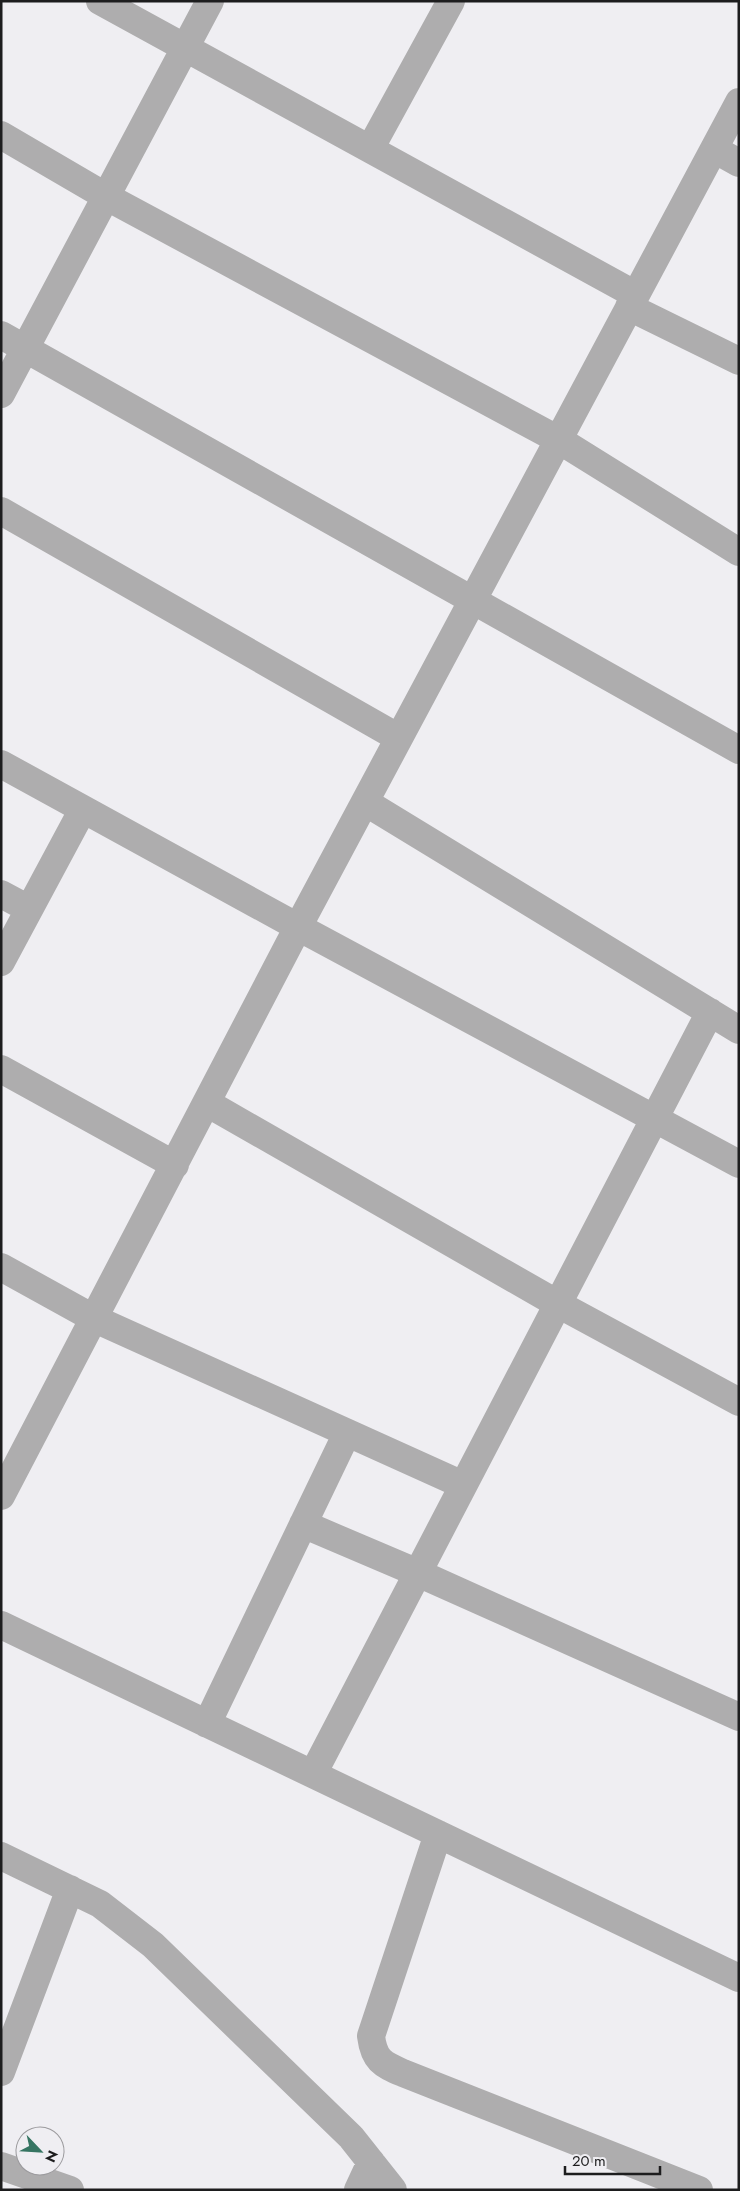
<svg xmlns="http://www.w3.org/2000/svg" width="740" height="2191" viewBox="0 0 740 2191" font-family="Jost,sans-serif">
<rect width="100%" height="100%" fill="#efeef2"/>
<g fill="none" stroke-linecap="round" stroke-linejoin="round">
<path stroke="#aeadae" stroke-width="28" d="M 100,1 L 636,295
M 1,135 L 107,197 L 559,440 L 739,552
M 370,149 L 451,1
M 714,149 L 739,163
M 629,307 L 739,361
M 1,335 L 739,750
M 1,394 L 210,1
M 1,511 L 399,738
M 1,764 L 298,927 L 739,1164
M 365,802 L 739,1030
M 1,894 L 29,909
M 1,962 L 83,809
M 1,1069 L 175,1165
M 207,1103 L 558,1304 L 739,1402
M 1,1267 L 95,1319 L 463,1485
M 1,1496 L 298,927 L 739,102
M 303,1524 L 418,1573 L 739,1717
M 1,1625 L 739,1978
M 207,1724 L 347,1433
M 313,1774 L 710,1012
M 438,1834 L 371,2036 C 374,2060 382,2064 403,2073 L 699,2190
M 1,1856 L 100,1904 L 153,1945 L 351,2137 L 393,2190
M 1,2072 L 70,1889
M 1,2166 L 70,2190
M 358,2190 L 371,2162"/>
</g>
<rect width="740" height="2191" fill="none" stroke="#1d1d1e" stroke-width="5"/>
<g transform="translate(40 2151) rotate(115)"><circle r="24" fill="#efeef2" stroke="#9b9a9d"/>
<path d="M0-4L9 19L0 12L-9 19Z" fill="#367562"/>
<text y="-8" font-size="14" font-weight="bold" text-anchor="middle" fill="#1d1d1e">N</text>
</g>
<path d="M565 2166v8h95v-8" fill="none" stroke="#1d1d1e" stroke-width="2.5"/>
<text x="572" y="2166" font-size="15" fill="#1d1d1e" stroke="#efeef2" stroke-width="4" paint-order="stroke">20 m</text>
</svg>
